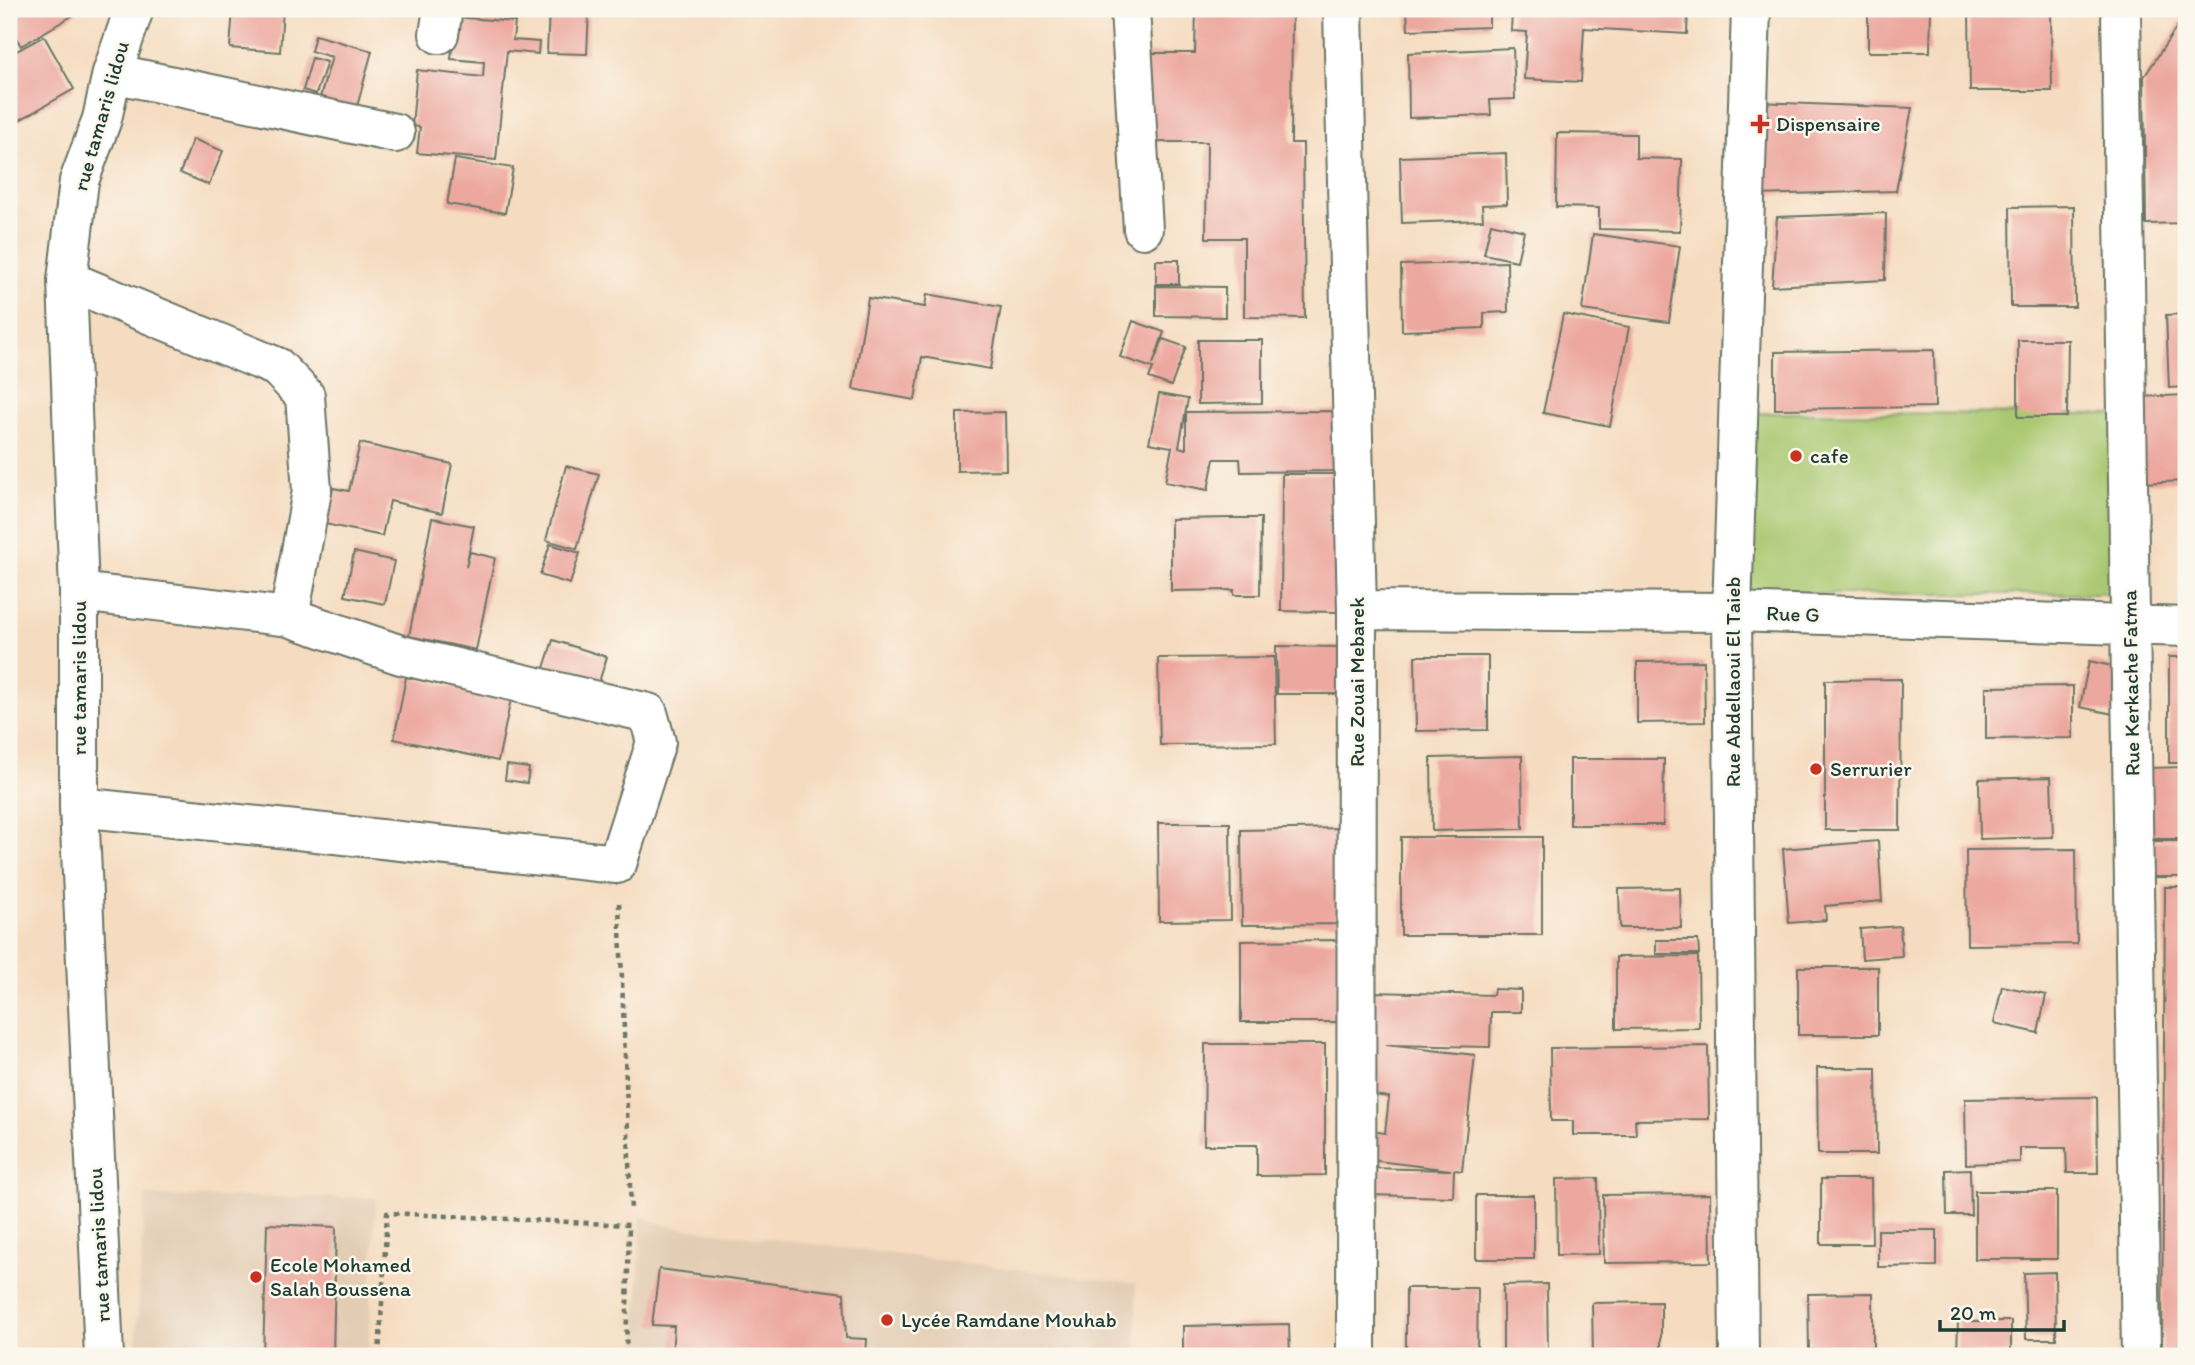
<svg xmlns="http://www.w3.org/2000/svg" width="2195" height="1365" viewBox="0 0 2195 1365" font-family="Itim,sans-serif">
<rect width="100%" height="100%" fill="#fbf7ec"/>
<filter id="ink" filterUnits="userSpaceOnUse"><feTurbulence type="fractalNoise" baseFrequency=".0143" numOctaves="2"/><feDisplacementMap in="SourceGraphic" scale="14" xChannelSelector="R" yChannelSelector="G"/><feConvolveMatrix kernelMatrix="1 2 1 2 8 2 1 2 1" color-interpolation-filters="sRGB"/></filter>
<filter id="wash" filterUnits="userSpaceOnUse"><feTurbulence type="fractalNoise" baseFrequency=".00686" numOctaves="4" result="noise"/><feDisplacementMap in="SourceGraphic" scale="28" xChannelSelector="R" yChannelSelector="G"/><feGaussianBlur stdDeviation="1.57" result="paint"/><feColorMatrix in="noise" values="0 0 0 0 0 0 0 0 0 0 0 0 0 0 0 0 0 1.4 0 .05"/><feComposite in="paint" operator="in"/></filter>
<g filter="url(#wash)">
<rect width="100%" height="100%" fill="#f5dbbf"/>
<path fill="#e3ccb4" d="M 145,1196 L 376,1198 L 368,1356 L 135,1356 Z
M 641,1216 L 667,1226 L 1136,1284 L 1136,1356 L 636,1356 Z"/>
<path fill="#a8c76f" stroke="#648252" stroke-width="2" d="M 1748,413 L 2116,414 L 2115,594 L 1739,594 Z"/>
<g id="blocks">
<path fill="#eca79f" d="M 9,9 L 74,9 L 77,13 L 21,46 L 9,26 Z
M 233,9 L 283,9 L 280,52 L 230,48 Z
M 549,9 L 589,9 L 587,54 L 547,53 Z
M 1196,9 L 1292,9 L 1291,143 L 1303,143 L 1305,318 L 1244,317 L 1244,238 L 1206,238 L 1207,142 L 1145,142 L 1145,53 L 1195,53 Z
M 1407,9 L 1688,9 L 1687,34 L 1584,28 L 1581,82 L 1524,79 L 1527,32 L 1511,31 L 1512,12 L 1489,12 L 1489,27 L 1408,30 Z
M 1868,9 L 1931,9 L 1930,52 L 1868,52 Z
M 1969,9 L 2051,9 L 2052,91 L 1970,91 Z
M 2186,13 L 2186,223 L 2146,224 L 2144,77 Z
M 455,17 L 515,22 L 513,40 L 539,42 L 538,54 L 507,51 L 496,160 L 417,153 L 420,127 L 412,126 L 417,70 L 483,77 L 484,62 L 451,59 Z
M 315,35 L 372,51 L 355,114 L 318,104 L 332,57 L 311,51 Z
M 44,36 L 74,89 L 9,126 L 9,55 Z
M 1513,48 L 1515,99 L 1490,100 L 1491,115 L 1409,118 L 1408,53 Z
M 312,58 L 327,62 L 316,94 L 303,90 Z
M 1758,102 L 1912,108 L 1896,191 L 1756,195 Z
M 1557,133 L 1636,134 L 1636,158 L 1682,159 L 1680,231 L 1599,229 L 1599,208 L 1556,207 Z
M 193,139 L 223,151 L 209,185 L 180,173 Z
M 1506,153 L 1507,204 L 1482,205 L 1483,220 L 1402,223 L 1400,157 Z
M 455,159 L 513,168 L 505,213 L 447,204 Z
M 2074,206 L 2075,307 L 2011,307 L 2010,207 Z
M 1886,213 L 1885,280 L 1772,286 L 1777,217 Z
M 1491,223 L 1524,231 L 1517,261 L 1484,254 Z
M 1593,234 L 1680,246 L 1669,322 L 1582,310 Z
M 1156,260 L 1179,260 L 1179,284 L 1156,284 Z
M 1507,262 L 1508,312 L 1484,313 L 1484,328 L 1402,331 L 1401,265 Z
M 1156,286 L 1225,287 L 1225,317 L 1156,316 Z
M 927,294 L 1001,307 L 990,369 L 922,357 L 915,400 L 853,389 L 868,298 L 925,307 Z
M 1563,314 L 1629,327 L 1610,426 L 1543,413 Z
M 2186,314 L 2186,387 L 2169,388 L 2166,315 Z
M 1133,321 L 1164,332 L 1153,364 L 1163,339 L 1186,347 L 1171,386 L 1149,378 L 1153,368 L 1120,357 Z
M 1198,340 L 1262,340 L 1262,403 L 1198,404 Z
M 2018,340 L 2068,340 L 2067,417 L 2018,417 Z
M 1934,350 L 1935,407 L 1775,409 L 1775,352 Z
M 1159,394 L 1188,399 L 1179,447 L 1186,449 L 1186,412 L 1336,411 L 1336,471 L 1241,472 L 1240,459 L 1214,459 L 1208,490 L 1165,482 L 1172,447 L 1149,443 Z
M 2186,395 L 2186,481 L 2141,483 L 2138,397 Z
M 1005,412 L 1006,470 L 957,471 L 957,413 Z
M 360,443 L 452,464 L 442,513 L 390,501 L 382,536 L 325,524 L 333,488 L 349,491 Z
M 566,466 L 599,474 L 577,549 L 546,540 Z
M 1282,474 L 1340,474 L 1339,612 L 1281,611 Z
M 432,518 L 474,526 L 466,567 L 470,552 L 495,558 L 476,650 L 409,636 Z
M 1234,518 L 1261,518 L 1260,595 L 1234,595 L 1234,590 L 1171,591 L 1171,519 Z
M 550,544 L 580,553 L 570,584 L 540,575 Z
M 354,552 L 394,561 L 385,604 L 345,596 Z
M 553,640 L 607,657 L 597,688 L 543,671 Z
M 1276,646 L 1343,647 L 1343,694 L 1277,694 Z
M 1415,656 L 1488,656 L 1488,730 L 1416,731 Z
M 1274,657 L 1276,744 L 1160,745 L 1158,658 Z
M 2169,657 L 2186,657 L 2186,763 L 2169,763 Z
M 1704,661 L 1705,722 L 1637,723 L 1637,662 Z
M 2089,661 L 2122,668 L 2113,714 L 2080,707 Z
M 406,677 L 511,699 L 498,761 L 394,739 Z
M 1901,679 L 1900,830 L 1825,830 L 1825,680 Z
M 2073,686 L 2073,738 L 1986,739 L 1986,687 Z
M 1522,756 L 1523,829 L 1432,831 L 1431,758 Z
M 1570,759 L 1664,759 L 1663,825 L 1570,825 Z
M 507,765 L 529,768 L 527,783 L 505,780 Z
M 2186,767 L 2186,839 L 2147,839 L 2146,768 Z
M 2051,777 L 2053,837 L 1980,839 L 1979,779 Z
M 1158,823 L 1230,823 L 1231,920 L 1159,921 Z
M 1345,828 L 1346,924 L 1242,925 L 1241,830 Z
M 1401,837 L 1542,837 L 1542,935 L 1401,935 Z
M 1878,841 L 1882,901 L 1825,906 L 1826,920 L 1789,923 L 1783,849 Z
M 2147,841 L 2186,841 L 2186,877 L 2147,877 Z
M 2076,849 L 2077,944 L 1967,945 L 1966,850 Z
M 2165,887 L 2186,887 L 2186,1356 L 2162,1356 Z
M 1680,888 L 1681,928 L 1620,928 L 1619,889 Z
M 1900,926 L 1902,956 L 1862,959 L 1860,929 Z
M 1338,940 L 1337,1022 L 1241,1022 L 1241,941 Z
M 1656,940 L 1698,940 L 1699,954 L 1656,954 Z
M 1698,956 L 1699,1028 L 1616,1029 L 1616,957 Z
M 1798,967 L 1878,967 L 1878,1035 L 1798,1035 Z
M 2002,986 L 2046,995 L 2038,1033 L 1994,1023 Z
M 1494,989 L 1521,990 L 1521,1012 L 1491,1012 L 1490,1047 L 1386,1045 L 1475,1055 L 1462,1171 L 1454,1170 L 1453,1197 L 1367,1195 L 1368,1168 L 1451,1170 L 1369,1160 L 1372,1131 L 1385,1133 L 1389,1097 L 1366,1094 L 1372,992 L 1493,995 Z
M 1205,1044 L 1325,1044 L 1325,1175 L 1257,1176 L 1257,1145 L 1204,1145 Z
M 1708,1046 L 1709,1119 L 1635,1120 L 1636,1135 L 1573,1135 L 1573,1121 L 1551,1121 L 1550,1048 Z
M 1817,1068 L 1876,1068 L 1877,1154 L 1818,1154 Z
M 2097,1097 L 2098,1173 L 2067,1173 L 2066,1148 L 2020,1148 L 2020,1162 L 1966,1164 L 1965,1099 Z
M 1970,1169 L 1971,1215 L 1947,1215 L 1946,1170 Z
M 1598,1178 L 1599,1254 L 1557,1255 L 1556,1179 Z
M 1821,1179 L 1871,1179 L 1872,1244 L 1821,1244 Z
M 1975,1191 L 2057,1191 L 2057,1259 L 1975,1259 Z
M 1710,1194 L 1711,1262 L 1604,1263 L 1603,1195 Z
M 1476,1195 L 1534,1195 L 1534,1259 L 1476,1259 Z
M 267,1224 L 336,1227 L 333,1356 L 263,1356 Z
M 1878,1230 L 1937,1230 L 1937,1266 L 1878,1267 Z
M 659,1269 L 844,1293 L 846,1338 L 867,1339 L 866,1356 L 672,1356 L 674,1326 L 652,1325 Z
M 2055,1272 L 2056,1339 L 2026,1339 L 2024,1273 Z
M 1547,1284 L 1548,1356 L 1503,1356 L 1503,1285 Z
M 1406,1288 L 1478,1288 L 1477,1356 L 1406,1356 Z
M 1873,1293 L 1873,1349 L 1809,1350 L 1808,1294 Z
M 1661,1302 L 1661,1356 L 1593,1356 L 1592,1303 Z
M 1958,1321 L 2011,1321 L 2011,1353 L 1957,1353 Z
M 1289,1324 L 1290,1356 L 1183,1356 L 1183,1326 Z"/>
</g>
</g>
<g filter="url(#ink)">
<use href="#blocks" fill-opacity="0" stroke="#6a7465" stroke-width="2"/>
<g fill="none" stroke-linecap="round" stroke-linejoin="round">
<g stroke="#6a7465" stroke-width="42">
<path id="minor" d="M 1130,9 L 1143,229
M 1343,9 L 1357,610 L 1356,1356
M 2121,9 L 2141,1356
M 439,34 L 443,9
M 112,73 L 395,133
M 67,280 L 277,367 L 305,396 L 312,491 L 289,617 L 79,592
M 1357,610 L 1732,612 L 2186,627
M 79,807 L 617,864 L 656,742 L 648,713 L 401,655 L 289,617
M 104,1356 L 79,807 L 79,592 L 67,280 L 79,181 L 102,119 L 112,73 L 134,9"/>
</g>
<g stroke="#6a7465" stroke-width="42">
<path id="tertiary" d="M 1739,1356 L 1732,612 L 1751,9"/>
</g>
<path stroke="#6a7465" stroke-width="4.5" stroke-dasharray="5 5" stroke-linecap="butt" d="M 619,903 L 631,1211
M 379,1356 L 387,1213 L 629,1225 L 626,1356"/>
<use href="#minor" stroke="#fff" stroke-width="38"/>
<use href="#tertiary" stroke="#fff" stroke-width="38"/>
</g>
</g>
<g fill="#c8321e" stroke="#fbf7ec" stroke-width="2.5">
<path d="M1756.5 113.5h7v7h7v7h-7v7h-7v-7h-7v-7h7z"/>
<circle cx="1796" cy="456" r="7"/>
<circle cx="1816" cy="769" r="7"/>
<circle cx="256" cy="1277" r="7"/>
<circle cx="887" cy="1320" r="7"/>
</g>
<g text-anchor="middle" stroke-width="5" stroke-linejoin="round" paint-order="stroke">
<g font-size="21" fill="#1f3d34" stroke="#fbf7ec">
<text transform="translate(101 116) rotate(-74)" y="7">rue tamaris lidou</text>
<text transform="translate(1793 614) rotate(2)" y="7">Rue G</text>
<text transform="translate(79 678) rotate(-90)" y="7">rue tamaris lidou</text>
<text transform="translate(1357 682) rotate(-90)" y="7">Rue Zouai Mebarek</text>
<text transform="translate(1733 682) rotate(-90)" y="7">Rue Abdellaoui El Taieb</text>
<text transform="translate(2131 683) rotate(-91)" y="7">Rue Kerkache Fatma</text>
<text transform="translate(99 1245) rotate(-93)" y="7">rue tamaris lidou</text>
</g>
<g font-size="21" fill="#1f3d34" stroke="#fbf7ec" text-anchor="start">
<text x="1776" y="131">Dispensaire</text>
<text x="1810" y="463">cafe</text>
<text x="1830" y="776">Serrurier</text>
<text x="270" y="1272">Ecole Mohamed<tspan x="270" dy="24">Salah Boussena</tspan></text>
<text x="901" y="1327">Lycée Ramdane Mouhab</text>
</g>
</g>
<rect width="2195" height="1365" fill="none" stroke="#fbf7ec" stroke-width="35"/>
<path d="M1940 1320v10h124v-10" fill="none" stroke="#1f3d34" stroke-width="3.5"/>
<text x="1950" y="1320" font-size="21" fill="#1f3d34" stroke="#fbf7ec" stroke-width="5" paint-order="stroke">20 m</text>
</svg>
